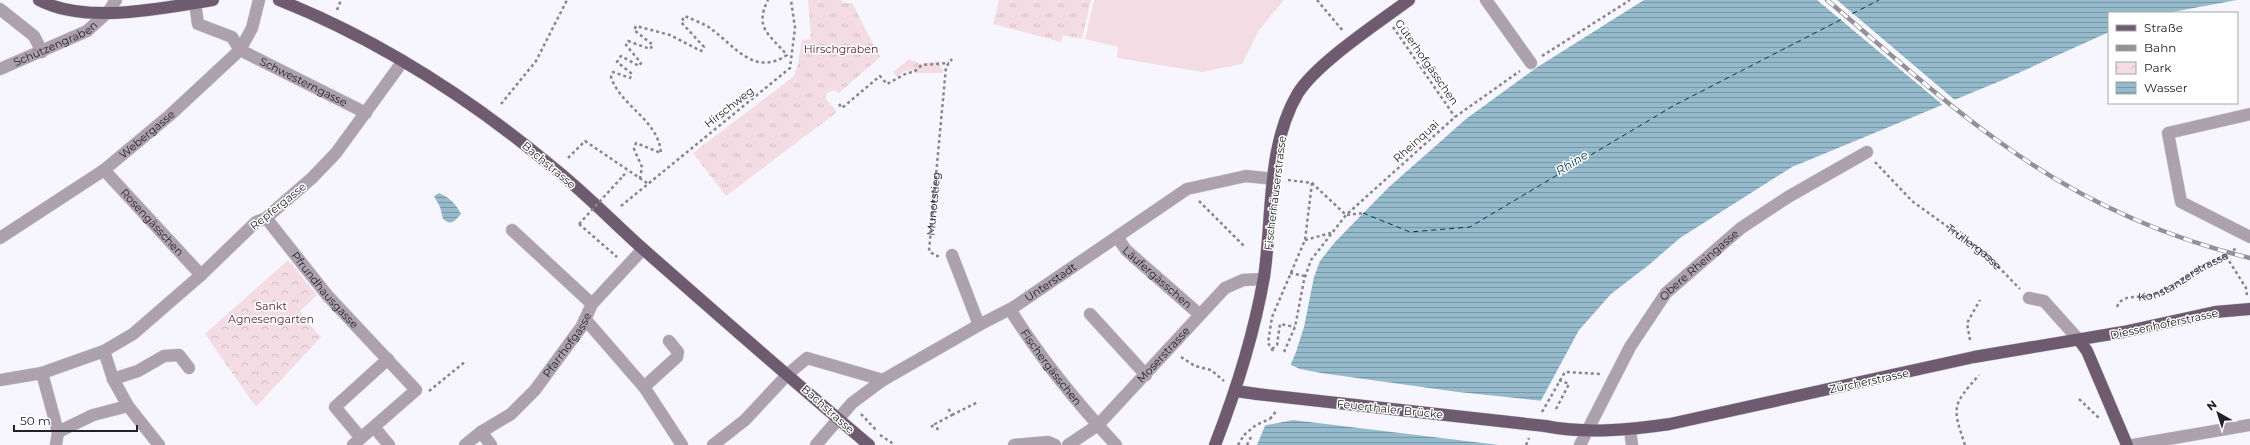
<svg xmlns="http://www.w3.org/2000/svg" width="2250" height="445" viewBox="0 0 2250 445" font-family="Montserrat,sans-serif">
<defs>
<pattern id="grass-tufts" width="24" height="20" patternUnits="userSpaceOnUse"><rect width="24" height="20" fill="#f4dce4"/><path d="M3 7l-1-3M5 7V3M7 7l1-3M15 17l-1-3M17 17v-4M19 17l1-3" fill="none" stroke="#d1bcc3"/></pattern>
<pattern id="park-crowns" width="20" height="18" patternUnits="userSpaceOnUse"><rect width="20" height="18" fill="#f4dce4"/><path d="M2 6a3 3 0 1 1 6 0M12 15a3 3 0 1 1 6 0" fill="none" stroke="#d1bcc3"/></pattern>
<pattern id="water-rules" width="6" height="5" patternUnits="userSpaceOnUse"><rect width="6" height="5" fill="#94bacb"/><path d="M0 2.5h6" fill="none" stroke="#7897a5"/></pattern>
</defs>
<rect width="100%" height="100%" fill="#f7f6ff"/>
<path fill="url(#grass-tufts)" d="M 808,0 L 841,0 L 844,3 L 852,3 L 880,57 L 839,93 L 834,90 L 826,94 L 826,99 L 837,112 L 726,196 L 693,153 L 793,77 L 797,68 L 802,40 L 811,39 Z
M 999,0 L 1091,0 L 1082,39 L 1063,35 L 1061,42 L 993,24 Z
M 909,59 L 920,64 L 940,61 L 940,68 L 943,69 L 943,73 L 915,73 L 914,70 L 905,71 L 897,77 L 893,72 Z"/>
<path fill="url(#park-crowns)" d="M 288,260 L 317,295 L 300,311 L 304,319 L 321,337 L 256,407 L 205,334 Z"/>
<path fill="#f4dce4" d="M 1094,0 L 1284,0 L 1259,30 L 1242,64 L 1202,72 L 1117,58 L 1118,47 L 1085,39 Z"/>
<path fill="url(#water-rules)" d="M 1644,0 L 2237,0 L 2167,13 L 2109,13 L 2109,32 L 2005,79 L 1792,167 L 1680,238 L 1650,264 L 1611,294 L 1579,330 L 1517,445 L 1257,445 L 1296,352 L 1304,327 L 1314,277 L 1320,261 L 1335,242 L 1389,187 L 1466,119 L 1536,68 Z
M 439,193 C 449,197 456,204 461,214 C 455,221 451,226 443,219 L 440,207 L 434,196 Z"/>
<path fill="#f7f6ff" d="M 1817,0 L 1837,0 L 1956,101 L 1944,106 Z
M 1289,364 L 1300,369 L 1321,373 L 1458,392 L 1544,401 L 1519,445 L 1499,445 L 1293,420 L 1262,426 Z"/>
<g fill="none" stroke-linecap="round" stroke-linejoin="round">
<path stroke="#00384b" stroke-width="1" stroke-dasharray="5 4" stroke-linecap="butt" d="M 1363,213 L 1410,232 L 1470,227 L 1673,106 L 1879,0"/>
<g stroke="#d1d0d8" stroke-width="13">
<g id="minor">
<path d="M 1486,0 L 1531,63"/>
<path d="M 195,3 L 198,24 L 232,37 L 240,50"/>
<path d="M 0,9 L 34,36 L 42,52"/>
<path id="s4" d="M 240,50 L 366,113"/>
<path id="s5" d="M 0,69 L 87,31 L 108,12 L 116,0"/>
<path d="M 2250,114 L 2168,133 L 2181,202 L 2250,237"/>
<path id="s6" d="M 104,170 L 201,275"/>
<path id="s7" d="M 266,218 L 327,295 L 416,390 L 353,445"/>
<path d="M 512,230 L 592,304"/>
<path id="s8" d="M 0,238 L 104,170 L 170,115 L 240,50 L 252,28 L 259,0"/>
<path id="s9" d="M 1118,238 L 1126,250 L 1199,314"/>
<path d="M 952,255 L 979,325"/>
<path d="M 2029,298 L 2044,301 L 2079,340"/>
<path id="s10" d="M 1014,307 L 1011,311 C 1041,359 1078,404 1116,445"/>
<path d="M 1090,314 L 1146,375"/>
<path d="M 585,319 L 644,387 L 682,445"/>
<path d="M 104,351 L 113,379 L 128,406 L 93,415 L 58,432 L 42,373 L 104,351 L 133,334 L 201,275 L 256,222 L 266,218 L 312,178 L 336,153 L 403,61"/>
<path d="M 113,379 L 138,371 L 164,356 L 179,355 L 189,368"/>
<path d="M 0,380 L 42,373"/>
<path d="M 644,387 L 677,357 L 678,352 L 669,341"/>
<path d="M 128,406 L 159,445"/>
<path d="M 374,427 L 389,445"/>
<path d="M 1630,430 L 1632,445"/>
<path d="M 481,432 L 491,445"/>
<path d="M 361,438 L 335,407 L 388,359"/>
<path d="M 56,445 L 58,432"/>
<path id="s11" d="M 465,445 L 481,432 L 511,414 L 535,390 L 582,326 L 592,304 L 643,249"/>
<path d="M 713,445 L 745,420 L 788,374 L 807,358 L 883,380"/>
<path id="s12" d="M 816,445 L 852,403 L 883,380 L 979,325 L 1014,307 L 1187,189 L 1246,176 L 1274,179"/>
<path d="M 1014,445 L 1048,442 L 1055,445"/>
<path id="s13" d="M 1068,445 L 1098,425 L 1225,288 L 1243,280 L 1263,279"/>
<path id="s14" d="M 1580,445 L 1630,347 L 1666,293 L 1741,228 L 1788,197 L 1867,152"/>
<path d="M 2133,445 L 2250,425"/>
</g>
</g>
<g stroke="#d1d0d8" stroke-width="13">
<path id="major" d="M 39,0 C 86,25 162,8 213,0
M 279,0 C 380,40 472,100 555,169 C 586,194 614,223 643,249 C 718,315 793,381 869,445
M 2079,340 L 2087,351 L 2127,445
M 1236,391 L 1257,394
M 1545,426 C 1586,434 1629,430 1670,424 L 1974,357 L 2123,332 L 2215,312 L 2250,309
M 1215,445 C 1236,391 1254,334 1264,277 C 1273,217 1266,147 1298,93 C 1317,63 1379,22 1409,0"/>
</g>
<g stroke="#86858c" stroke-width="2.5" stroke-dasharray="3 3" stroke-linecap="butt">
<path d="M 1317,0 L 1343,31"/>
<path d="M 337,10 L 341,0"/>
<path d="M 1393,27 L 1455,117"/>
<path d="M 1542,56 L 1630,0"/>
<path d="M 501,104 L 536,61 L 567,0"/>
<path d="M 839,104 L 842,108 L 880,76 L 887,84 L 907,73 L 914,72 L 922,65 L 949,63"/>
<path d="M 568,158 L 585,141 L 647,183"/>
<path id="s1" d="M 1875,162 L 1912,201 L 1987,255 L 2020,289"/>
<path d="M 623,176 L 627,171"/>
<path d="M 640,179 L 642,167 L 634,149 L 636,143 L 661,153 C 658,119 621,107 611,77 L 613,72 L 630,78 L 632,74 L 617,62 L 621,56 L 639,66 L 641,63 L 626,45 L 628,41 L 650,49 L 653,45 L 634,30 L 636,26 L 670,35 L 701,51 L 704,47 L 681,22 L 685,16 C 693,20 703,23 710,28 C 735,46 754,77 787,55 C 769,34 754,28 768,0"/>
<path d="M 1288,180 L 1312,183 L 1346,215"/>
<path d="M 1199,201 L 1244,246"/>
<path d="M 621,206 L 790,68 L 795,28 L 791,0"/>
<path d="M 1347,215 L 1363,213"/>
<path d="M 579,224 L 617,257"/>
<path d="M 1305,240 L 1331,233"/>
<path id="s2" d="M 939,256 L 936,256 L 929,251 L 946,67 L 952,59"/>
<path d="M 2226,256 L 2246,288 L 2247,296"/>
<path d="M 1290,273 L 1305,276"/>
<path id="s3" d="M 2117,307 C 2122,293 2139,299 2152,295 C 2171,289 2184,278 2200,268 C 2214,261 2226,256 2238,247"/>
<path d="M 1970,340 L 1967,323 L 1980,300"/>
<path d="M 1272,349 L 1277,345 L 1280,324 L 1295,327"/>
<path d="M 1273,351 L 1268,343 L 1272,317 L 1305,240 L 1312,183"/>
<path d="M 1284,352 L 1295,327 L 1304,280 L 1311,260 L 1346,215 L 1455,117 L 1520,71"/>
<path d="M 1181,357 L 1195,366 L 1211,370 L 1224,381"/>
<path d="M 429,391 L 466,361"/>
<path d="M 2079,399 L 2099,418"/>
<path d="M 1556,409 L 1569,384 L 1559,380"/>
<path d="M 1542,412 L 1565,372 L 1601,374"/>
<path d="M 861,414 L 877,431"/>
<path d="M 952,415 L 978,402"/>
<path d="M 1270,419 L 1277,410"/>
<path d="M 931,427 L 935,424"/>
<path d="M 938,430 L 935,424 L 952,415 L 948,408"/>
<path d="M 880,435 L 895,445"/>
<path d="M 1238,445 L 1244,435"/>
<path d="M 1247,445 L 1251,437"/>
<path d="M 1526,445 L 1529,438"/>
<path d="M 1965,445 C 1952,406 1952,406 1979,375"/>
</g>
<use href="#minor" stroke="#ada1ad" stroke-width="12"/>
<use href="#major" stroke="#6f5b70" stroke-width="12"/>
<g stroke="#929197" stroke-width="4.5">
<path id="rail" d="M 1827,0 C 1884,48 1940,100 2001,143 C 2075,197 2160,236 2250,258"/>
</g>
<use href="#rail" stroke="#fff" stroke-width="3" stroke-dasharray="9" stroke-linecap="butt"/>
<g stroke="#d1d0d8" stroke-width="13" stroke-linecap="butt">
<path id="major-bridge" d="M 1257,394 L 1545,426"/>
</g>
<path stroke="#86858c" stroke-width="2.5" stroke-dasharray="3 3" stroke-linecap="butt" d="M 579,224 L 623,176
M 1244,435 L 1256,425 L 1270,419"/>
<use href="#major-bridge" stroke="#6f5b70" stroke-width="12"/>
</g>
<g text-anchor="middle" stroke-width="3" stroke-linejoin="round" paint-order="stroke">
<g font-size="11" fill="#222125" stroke="#fff">
<text dy="4" stroke="none"><textPath href="#s5" startOffset="61">Schützengraben</textPath></text>
<text transform="translate(1427 62) rotate(55)" y="4">Güterhofgässchen</text>
<text dy="4" stroke="none"><textPath href="#s4" startOffset="71">Schwesterngasse</textPath></text>
<text transform="translate(729 107) rotate(-38)" y="4">Hirschweg</text>
<text dy="4" stroke="none"><textPath href="#s8" startOffset="180">Webergasse</textPath></text>
<text transform="translate(1416 141) rotate(-42)" y="4">Rheinquai</text>
<text transform="translate(549 165) rotate(40)" y="4">Bachstrasse</text>
<text transform="translate(1275 193) rotate(-83)" y="4">Fischerhäuserstrasse</text>
<text dy="4" stroke="none"><textPath href="#s2" startOffset="59">Munotstieg</textPath></text>
<text transform="translate(278 206) rotate(-39)" y="4">Repfergasse</text>
<text dy="4" stroke="none"><textPath href="#s6" startOffset="71">Rosengässchen</textPath></text>
<text dy="4" stroke="none"><textPath href="#s1" startOffset="131">Trüllergasse</textPath></text>
<text dy="4" stroke="none"><textPath href="#s14" startOffset="218">Obere Rheingasse</textPath></text>
<text dy="4" stroke="none"><textPath href="#s3" startOffset="75">Konstanzerstrasse</textPath></text>
<text dy="4" stroke="none"><textPath href="#s9" startOffset="56">Läufergässchen</textPath></text>
<text dy="4" stroke="none"><textPath href="#s12" startOffset="288">Unterstadt</textPath></text>
<text dy="4" stroke="none"><textPath href="#s7" startOffset="93">Pfrundhausgasse</textPath></text>
<text transform="translate(2164 324) rotate(-12)" y="4">Diessenhoferstrasse</text>
<text dy="4" stroke="none"><textPath href="#s11" startOffset="145">Pfarrhofgasse</textPath></text>
<text dy="4" stroke="none"><textPath href="#s13" startOffset="132">Moserstrasse</textPath></text>
<text dy="4" stroke="none"><textPath href="#s10" startOffset="74">Fischergässchen</textPath></text>
<text transform="translate(1869 381) rotate(-12)" y="4">Zürcherstrasse</text>
<text transform="translate(828 409) rotate(42)" y="4">Bachstrasse</text>
<text transform="translate(1390 409) rotate(6)" y="4">Feuerthaler Brücke</text>
</g>
<g font-size="11" fill="#501f33" stroke="#fff">
<text x="841" y="53">Hirschgraben</text>
<text x="271" y="310">Sankt<tspan x="271" dy="13">Agnesengarten</tspan></text>
</g>
<g font-size="12" font-style="italic" fill="#00384b" stroke="#fff">
<text transform="translate(1572 163) rotate(-32)" y="4">Rhine</text>
</g>
</g>
<rect x="2108" y="12" width="130" height="92" fill="#ffffff" stroke="#a7a6a8"/>
<rect x="2116" y="25" width="20" height="6" fill="#6f5b70" stroke="#a7a6a8"/>
<text x="2144" y="32" font-size="12" fill="#222125">Straße</text>
<rect x="2116" y="45" width="20" height="6" fill="#929197" stroke="#a7a6a8"/>
<text x="2144" y="52" font-size="12" fill="#222125">Bahn</text>
<rect x="2116" y="62" width="20" height="12" fill="url(#park-crowns)" stroke="#a7a6a8"/>
<text x="2144" y="72" font-size="12" fill="#222125">Park</text>
<rect x="2116" y="82" width="20" height="12" fill="url(#water-rules)" stroke="#a7a6a8"/>
<text x="2144" y="92" font-size="12" fill="#222125">Wasser</text>
<g transform="translate(2218 413) rotate(321)" stroke="#ffffff" stroke-width="3" paint-order="stroke">
<path d="M0-3L7 15L0 10L-7 15Z" fill="#222125"/>
<text y="-6" font-size="11" font-weight="bold" text-anchor="middle" fill="#222125">N</text>
</g>
<path d="M14 425v6h123v-6" fill="none" stroke="#222125" stroke-width="2"/>
<text x="20" y="425" font-size="12" fill="#222125" stroke="#ffffff" stroke-width="3" paint-order="stroke">50 m</text>
</svg>
